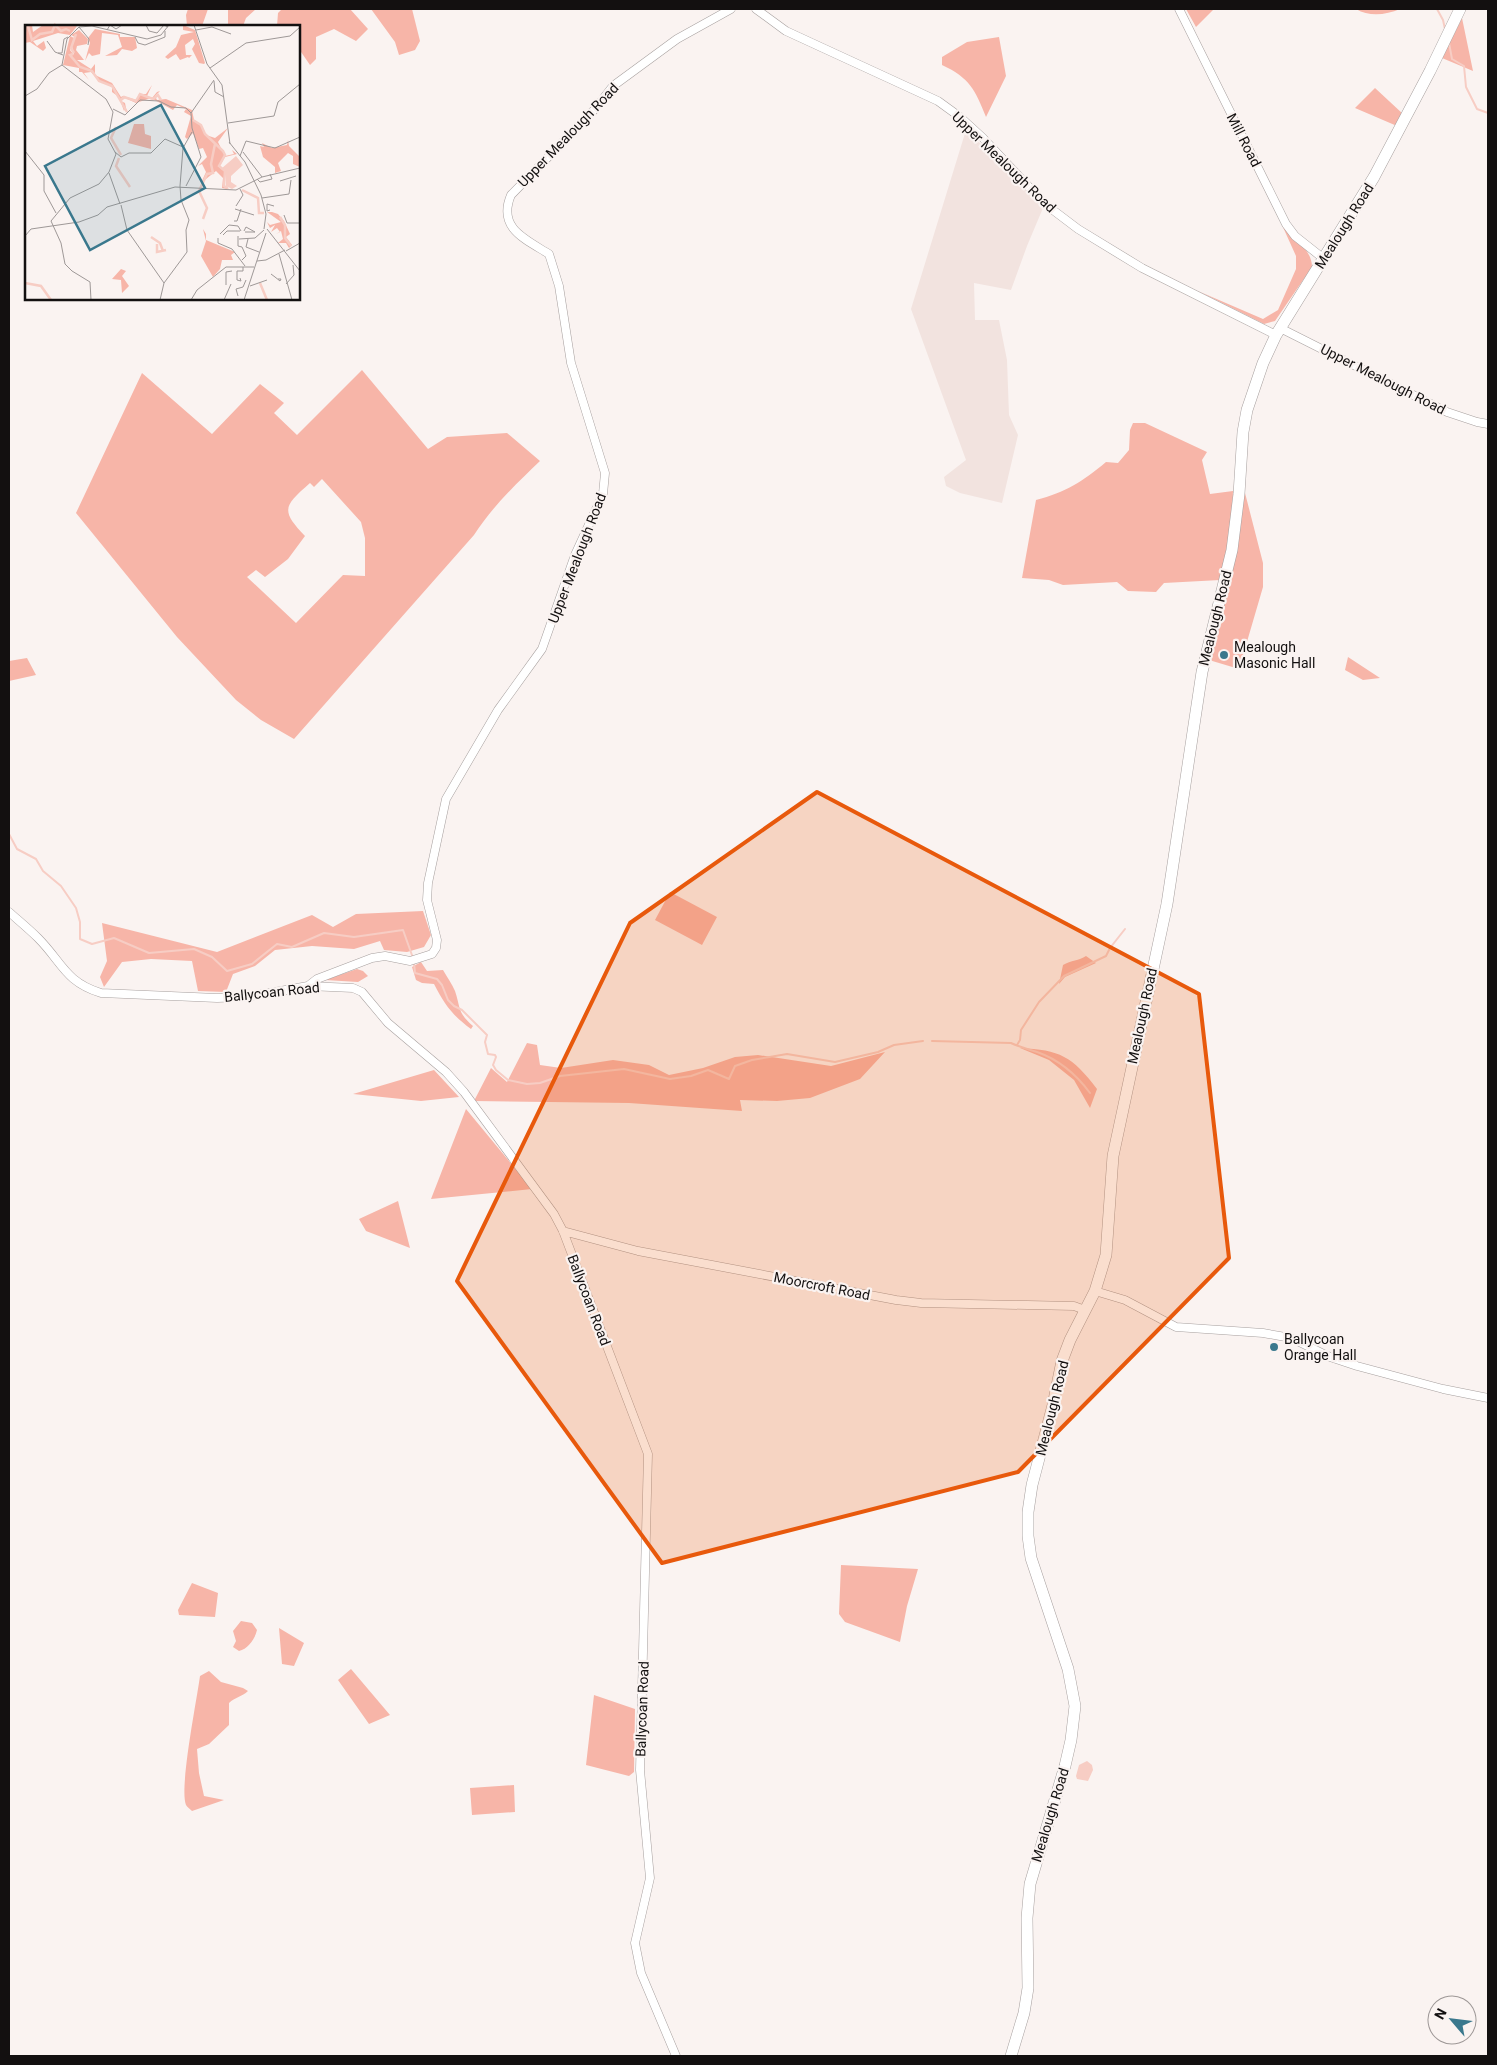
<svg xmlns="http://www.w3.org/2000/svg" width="1497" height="2065" viewBox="0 0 1497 2065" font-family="Roboto,sans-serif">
<rect width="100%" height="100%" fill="#faf3f1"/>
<path fill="#f2e3df" d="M 966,130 L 1017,178 L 1043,208 L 1027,246 L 1011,290 L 974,283 L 975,320 L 999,320 L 1007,360 L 1009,415 L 1018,435 L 1002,503 L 960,493 L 946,486 L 944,477 L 966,460 L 911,309 Z"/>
<path fill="#f7b5a8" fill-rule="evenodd" d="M 188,9 L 208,9 L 202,26 L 187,26 L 186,15 Z
M 228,9 L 256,9 L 246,18 L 243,26 L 228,26 Z
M 282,9 L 350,9 L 368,29 L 356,41 L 334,29 L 316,37 L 316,59 L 310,65 L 299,49 L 299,26 L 277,26 L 278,13 Z
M 371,9 L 412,9 L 420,41 L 415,50 L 399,55 L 395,42 Z
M 1186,9 L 1214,9 L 1196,27 Z
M 1356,9 L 1400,9 C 1386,15 1369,17 1356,9 Z
M 1462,18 L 1473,71 L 1442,58 Z
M 999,37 L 1006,76 L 986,117 C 975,90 970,78 942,65 L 942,57 L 967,42 Z
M 1375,88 L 1403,114 L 1397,126 L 1355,108 Z
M 1282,225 C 1293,238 1312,249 1312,267 L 1275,321 L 1264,324 L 1198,291 L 1263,319 L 1278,310 L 1296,269 L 1296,256 Z
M 362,370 L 428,449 L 447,437 L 507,433 L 540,461 C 516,484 492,507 474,535 L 294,739 L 261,720 L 236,700 L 177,637 L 76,513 L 142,373 L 212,434 L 260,384 L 284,403 L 274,413 L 297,435 ZM 322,479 L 361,522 L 365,538 L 365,576 L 343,575 L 296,623 L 247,577 L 256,570 L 265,577 L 288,559 L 305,536 C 280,510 284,506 310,483 L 314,487 Z
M 1133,423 L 1145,423 L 1207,452 L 1202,460 L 1210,494 L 1233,491 L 1232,524 L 1220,580 L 1164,583 L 1156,592 L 1128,591 L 1117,582 L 1063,585 L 1049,580 L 1022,578 L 1036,500 C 1066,492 1082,482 1106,462 L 1118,463 L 1129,450 L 1130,430 Z
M 1244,489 L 1263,563 L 1263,587 L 1239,669 L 1209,660 Z
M 1348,657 L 1380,678 L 1363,680 L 1345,670 Z
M 27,658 L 36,675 L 9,681 L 9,661 Z
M 670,892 L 717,917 L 702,945 L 655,920 Z
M 423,911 L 431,935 L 424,947 L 407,952 L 384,950 L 380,941 L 354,949 L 312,946 L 275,950 L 255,966 L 233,974 L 226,992 L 198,991 L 192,961 L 151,959 L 122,962 L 104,987 L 100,977 L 107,961 L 102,923 L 217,952 L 312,915 L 333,927 L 356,914 Z
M 1086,956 L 1096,963 L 1065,977 L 1059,984 L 1063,965 C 1071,960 1079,961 1086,956 Z
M 421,962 L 427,971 L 443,970 C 447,977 452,984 455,991 C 461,1009 457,1012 473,1026 L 471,1029 C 452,1015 445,1005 434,984 L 422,983 L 416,980 L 412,967 Z
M 357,969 L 363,971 L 368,976 L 358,982 L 325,980 Z
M 527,1043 L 537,1045 L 540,1065 L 561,1068 L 613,1060 L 649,1065 L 669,1075 L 703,1068 L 735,1057 L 758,1055 L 831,1066 L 885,1052 L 860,1079 L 810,1098 L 777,1101 L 740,1100 L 742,1111 L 629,1103 L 474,1101 L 491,1068 L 507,1082 Z
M 1020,1048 C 1060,1050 1072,1056 1097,1089 L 1090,1108 L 1074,1080 L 1049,1060 Z
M 434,1070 L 459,1097 L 421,1101 L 353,1094 Z
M 466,1109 L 532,1189 L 431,1199 Z
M 398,1201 L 410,1248 L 366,1231 L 359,1219 Z
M 841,1565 L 918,1569 L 907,1606 L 900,1642 L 845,1622 L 839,1614 Z
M 192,1583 L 218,1593 L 215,1617 L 179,1615 L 178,1610 Z
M 241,1621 L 252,1623 L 257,1630 C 255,1639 248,1649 239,1651 L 233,1647 L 236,1641 L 233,1631 Z
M 279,1628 L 304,1643 L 294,1666 L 282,1664 Z
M 351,1669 L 390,1715 L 369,1724 L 338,1680 Z
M 209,1671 L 221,1682 L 243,1688 L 248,1691 C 242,1697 235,1697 229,1703 L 229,1725 L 209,1744 L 197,1749 L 199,1773 L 204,1796 L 224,1800 L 192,1811 C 190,1809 187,1807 186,1805 C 179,1788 197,1699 200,1676 Z
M 594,1695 L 635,1709 L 634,1772 L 629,1776 L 586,1765 Z
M 514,1785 L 515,1812 L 472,1815 L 470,1788 Z"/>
<path fill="#f7cdc4" d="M 1087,1761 L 1092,1765 L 1093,1770 L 1088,1781 L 1077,1779 L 1076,1776 L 1079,1765 Z"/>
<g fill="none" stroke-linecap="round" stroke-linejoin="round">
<path stroke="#f7cdc4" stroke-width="2" d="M 1437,9 L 1443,20 L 1445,29
M 1449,43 L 1452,59 L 1464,66 L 1466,87 L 1477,109 L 1488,113
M 9,834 L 17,849 L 36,859 L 43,871 L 61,886 L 76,908 L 80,922 L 80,939 L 92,944 L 114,938 L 149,953 L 194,949 L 212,957 L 227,971 L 252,964 L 277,944 L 292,947 L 324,933 L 354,937 L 403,930 L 413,958
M 414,963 L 415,973 L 437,979 L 442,985 L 448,1000 L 454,1006 L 462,1010 L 487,1035 L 485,1042 L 488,1054 L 495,1055 L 496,1057 L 493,1065 L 496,1070 L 508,1080 L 527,1084 L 540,1083 L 560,1076 L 624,1069 L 670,1079 L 691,1076 L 708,1070 L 729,1079 L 735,1066 L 752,1060 L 787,1054 L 835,1062 L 878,1052 L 894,1045 L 923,1041
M 932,1041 L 1011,1043 C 1019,1047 1028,1049 1037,1052 C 1060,1060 1076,1074 1090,1093
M 1017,1045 L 1020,1040 L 1021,1030 L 1039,1002 L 1064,976 L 1106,956 L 1110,948 L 1125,929"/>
<g stroke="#a7a09f" stroke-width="9">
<path id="street" d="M 756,9 L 786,31 L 938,101 L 960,117 L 983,138 L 1045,204 L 1078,229 L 1142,268 L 1276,335
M 1179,9 L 1286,224 L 1295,236 L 1324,259
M 1280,328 L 1447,412 L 1477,422 L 1488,424
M 9,912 C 18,920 29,929 38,938 C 62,962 65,982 101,993 L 217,998 L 246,997 L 308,986 L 353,988 L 362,992 L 388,1023 L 446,1072 L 464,1092 L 554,1214 L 563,1231 L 648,1454 L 640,1770 L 650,1878 L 635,1943 L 641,1973 L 676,2056
M 308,986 L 317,979 L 372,958 L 385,956 L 410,961 L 432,954 L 436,948 L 437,940 L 427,900 L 428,883 L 446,799 L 498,710 L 542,649 L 575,555 L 603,494 L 605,473 L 571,363 L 559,286 L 549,254 C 525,239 497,228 511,195 L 596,108 L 613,86 L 677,39 L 731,9
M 563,1231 L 638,1251 L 896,1300 L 921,1303 L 1074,1306 L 1085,1310
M 1095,1291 L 1125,1300 L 1176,1327 L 1263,1333 L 1291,1338 L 1330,1357 L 1357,1366 L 1443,1389 L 1488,1398"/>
</g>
<g stroke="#a7a09f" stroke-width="12">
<path id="secondary" d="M 1011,2056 L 1024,2013 L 1028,1988 L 1027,1918 L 1030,1884 L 1065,1766 L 1071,1740 L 1075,1706 L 1068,1669 L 1031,1558 L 1028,1536 L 1028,1512 L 1032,1485 L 1053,1405 L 1062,1361 L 1070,1340 L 1095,1291 L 1106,1255 L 1113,1156 L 1167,904 L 1202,672 L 1232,550 L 1239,494 L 1243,432 L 1247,410 L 1263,363 L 1276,335 L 1374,177 L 1430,71 L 1460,9"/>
</g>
<use href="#street" stroke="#fff" stroke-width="8"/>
<use href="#secondary" stroke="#fff" stroke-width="11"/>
</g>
<path fill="#e8590c" fill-opacity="0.2" stroke="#e8590c" stroke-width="4" stroke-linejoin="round" d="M 817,792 L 1199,994 L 1229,1258 L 1018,1472 L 662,1563 L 457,1281 L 630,923 Z"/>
<g fill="#3a788d" stroke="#faf3f1" stroke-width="2">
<circle cx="1224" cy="655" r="5"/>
<circle cx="1274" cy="1347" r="5"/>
</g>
<g text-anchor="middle" stroke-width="4.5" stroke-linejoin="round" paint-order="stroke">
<g font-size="14" fill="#131010" stroke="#faf3f1">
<text transform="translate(568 135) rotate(-46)" y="5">Upper Mealough Road</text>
<text transform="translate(1244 140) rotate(63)" y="5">Mill Road</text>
<text transform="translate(1004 162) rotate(44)" y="5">Upper Mealough Road</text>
<text transform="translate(1344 226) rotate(-58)" y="5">Mealough Road</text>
<text transform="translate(1383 379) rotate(27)" y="5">Upper Mealough Road</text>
<text transform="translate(577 558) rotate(-69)" y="5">Upper Mealough Road</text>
<text transform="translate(1215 618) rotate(-76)" y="5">Mealough Road</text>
<text transform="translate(272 992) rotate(-6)" y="5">Ballycoan Road</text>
<text transform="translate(1142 1016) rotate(-78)" y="5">Mealough Road</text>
<text transform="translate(822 1286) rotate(11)" y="5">Moorcroft Road</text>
<text transform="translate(589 1300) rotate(69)" y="5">Ballycoan Road</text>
<text transform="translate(1052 1408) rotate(-76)" y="5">Mealough Road</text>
<text transform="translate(642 1709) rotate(-88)" y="5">Ballycoan Road</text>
<text transform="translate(1050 1815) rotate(-73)" y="5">Mealough Road</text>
</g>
<g font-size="14" fill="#131010" stroke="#faf3f1" text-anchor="start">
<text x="1234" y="652">Mealough<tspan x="1234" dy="16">Masonic Hall</tspan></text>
<text x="1284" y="1344">Ballycoan<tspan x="1284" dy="16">Orange Hall</tspan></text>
</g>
</g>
<g transform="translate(25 25)">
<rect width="275" height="275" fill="#faf3f1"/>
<path d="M 0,0 L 7,0 L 8,7 L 18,0 L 52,1 L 45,10 L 33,8 L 8,16 L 12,21 L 19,16 L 21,23 L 18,26 L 5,17 L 0,18 ZM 158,0 L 170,5 L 180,38 L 179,39 L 174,38 L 167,24 L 170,19 L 168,14 L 160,20 L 161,30 L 167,30 L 164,33 L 167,36 L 163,32 L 155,35 L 151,29 L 143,34 L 140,32 L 151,22 L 156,10 L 169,7 L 158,5 ZM 70,4 L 95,9 L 95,12 L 110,12 L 112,23 L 107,26 L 97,24 L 92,30 L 80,31 L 97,22 L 93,10 L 77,8 L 75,29 L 67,31 L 64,28 L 60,36 L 65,18 L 63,13 ZM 54,5 L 63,14 L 62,19 L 52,21 L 51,25 L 59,35 L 52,35 L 66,44 L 70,39 L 70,50 L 87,58 L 96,72 L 98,71 L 112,75 L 114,69 L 121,69 L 127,60 L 122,71 L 127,73 L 132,67 L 135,66 L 130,71 L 132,75 L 141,74 L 167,85 L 169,95 L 176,100 L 181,110 L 190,113 L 203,103 L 193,117 L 200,131 L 209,129 L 207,125 L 212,129 L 200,132 L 194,142 L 200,146 L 199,162 L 207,165 L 197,163 L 198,153 L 191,146 L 176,158 L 181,147 L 177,139 L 173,141 L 182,132 L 178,123 L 174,124 L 168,108 L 162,114 L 160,112 L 166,91 L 159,87 L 161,84 L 152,80 L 148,85 L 126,73 L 111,78 L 100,73 L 96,76 L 100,78 L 102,88 L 100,84 L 99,86 L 94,72 L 87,67 L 87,62 L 74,56 L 66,47 L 59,48 L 64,55 L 57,47 L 54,47 L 54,43 L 38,40 L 45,11 L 49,13 L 45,25 L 49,30 L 47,21 L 50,12 L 46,10 ZM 109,99 L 119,99 L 120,109 L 126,111 L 126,124 L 103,118 ZM 263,115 L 264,121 L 275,132 L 275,142 L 268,139 L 268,131 L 263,128 L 253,138 L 256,146 L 250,148 L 250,142 L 238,132 L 235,121 L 239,122 L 237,118 L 247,123 L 262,120 ZM 242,187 L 247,187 L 253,189 L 259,196 L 265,209 L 261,212 L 267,220 L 264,223 L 261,218 L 253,218 L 258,214 L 256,206 L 251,209 L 255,207 L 252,203 L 246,207 L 250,200 L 245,203 L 242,197 L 245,200 L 256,197 ZM 178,204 L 181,209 L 181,215 L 210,227 L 206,230 L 208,235 L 197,235 L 195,244 L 188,252 L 176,231 L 181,216 ZM 96,244 L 101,246 L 97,251 L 104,261 L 97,268 L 96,255 L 87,254 Z" fill="#f7b5a8"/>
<path d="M 211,131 L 218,140 L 206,151 L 206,157 L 212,161 L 207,164 L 201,161 L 201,146 L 196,144 Z" fill="#f7cdc4"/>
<path fill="none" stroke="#f7cdc4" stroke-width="2.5" d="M 3,1 L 7,15 L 15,9 L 27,7 L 30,0 L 36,6 L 41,4 L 45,6M 49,28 L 46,23 L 51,9M 48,29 L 45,30 L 55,42 L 67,46 L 74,56 L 87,61 L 102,87M 96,75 L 99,72 L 111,76 L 115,69 L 128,74 L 133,70 L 136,75M 168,95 L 176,100 L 180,109 L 198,126 L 200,130 L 194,141 L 200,146 L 199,161 L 203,163M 91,102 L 86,113 L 96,130M 94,133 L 91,141 L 105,162M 217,165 L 233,173 L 234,188 L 239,188M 255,192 L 260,200 L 260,213 L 266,221M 178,194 L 182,183 L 174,166 L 182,149 L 188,148 L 186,139 L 190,119M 126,212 L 135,218 L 138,226M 132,219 L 132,227 L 141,225M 0,258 L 16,261 L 26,275M 235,258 L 242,275"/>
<path fill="none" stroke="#9e9897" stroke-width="1" d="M 121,0 L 124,6 L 132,8 L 139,0 L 143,2M 169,0 L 182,39 L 197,60 L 205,119M 82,5 L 85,0 L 91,4 L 97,0M 171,5 L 187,2 L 206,9M 110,12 L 113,18 L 120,20 L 140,12 L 140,6M 0,16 L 1,0M 22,16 L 30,27 L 38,30M 63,20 L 64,14 L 54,2 L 67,1 L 122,14 L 136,10 L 144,0M 33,28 L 37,28 L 39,14 L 43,12M 37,40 L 81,74 L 88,87 L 83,114 L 91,129 L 84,147 L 74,159 L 45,173 L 26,196 L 36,218 L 40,239 L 47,246 L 65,257 L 66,275M 185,43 L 221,18 L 265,11 L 275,2M 189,56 L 190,67 L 199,72M 0,71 L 12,64 L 24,48 L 37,40 L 42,14 L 54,2M 88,84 L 100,90 L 115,75 L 134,76 L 146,82 L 161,83 L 166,88M 203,98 L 249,91 L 253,77 L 275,59M 204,117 L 220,137 L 236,170 L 241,189 L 239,204M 0,126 L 19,150 L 19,166 L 31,188M 90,127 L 96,132 L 104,128 L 126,128 L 140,114 L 158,122M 218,127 L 237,152M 215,131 L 221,116 L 250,123 L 275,112M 84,148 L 95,179M 232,154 L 235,157 L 247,154 L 245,149M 255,156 L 271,151M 155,161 L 158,123 L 167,107M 161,161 L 176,132 L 167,103 L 166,88 L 189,55M 237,173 L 264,169 L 266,155M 96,180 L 102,205 L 139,258M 211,181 L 218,170 L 215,164M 210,184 L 229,190M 245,185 L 242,186 L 242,179 L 249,181M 259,190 L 262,198 L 275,198M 209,196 L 212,196 L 216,184M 242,204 L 275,246M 219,206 L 221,202 L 230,207 L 220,207M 195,209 L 204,200 L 213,201 L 216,206M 198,210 L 202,206 L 215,206M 0,211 L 6,204 L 54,197 L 73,190 L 82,182 L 150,162 L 211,165 L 237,152 L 275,143M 213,211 L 213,221 L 217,222 L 221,231 L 217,235M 193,213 L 193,218 L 207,224 L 220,241M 214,214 L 230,213 L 239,205M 223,214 L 221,222 L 234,227M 261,226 L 275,218M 254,229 L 267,275M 232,236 L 241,235 L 260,225M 246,249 L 250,252 L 255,256 L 256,254 L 253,254M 215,253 L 216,256 L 212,255 L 212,246 L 218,246 L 218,242M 261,259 L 269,250 L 268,240M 201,260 L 201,247 L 207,246M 225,261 L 242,255M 213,271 L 211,264 L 218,262 L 221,255M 135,275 L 139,258 L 162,227 L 161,205 L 164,195 L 156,175 L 155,161M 166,275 L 172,265 L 201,242 L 229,242M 199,275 L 206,259M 219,275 L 241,208"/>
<path fill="#3a788d" fill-opacity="0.15" stroke="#3a788d" stroke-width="2.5" d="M 136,80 L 180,163 L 65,225 L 20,141 Z"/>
<rect width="275" height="275" fill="none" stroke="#131010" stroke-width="2.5"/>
</g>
<rect width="1497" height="2065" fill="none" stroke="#131010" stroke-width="20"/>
<g transform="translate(1452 2020) rotate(298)"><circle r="24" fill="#faf3f1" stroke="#9e9897"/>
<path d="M0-4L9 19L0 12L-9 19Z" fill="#3a788d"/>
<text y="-8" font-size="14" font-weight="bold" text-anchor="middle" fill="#131010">N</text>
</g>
</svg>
